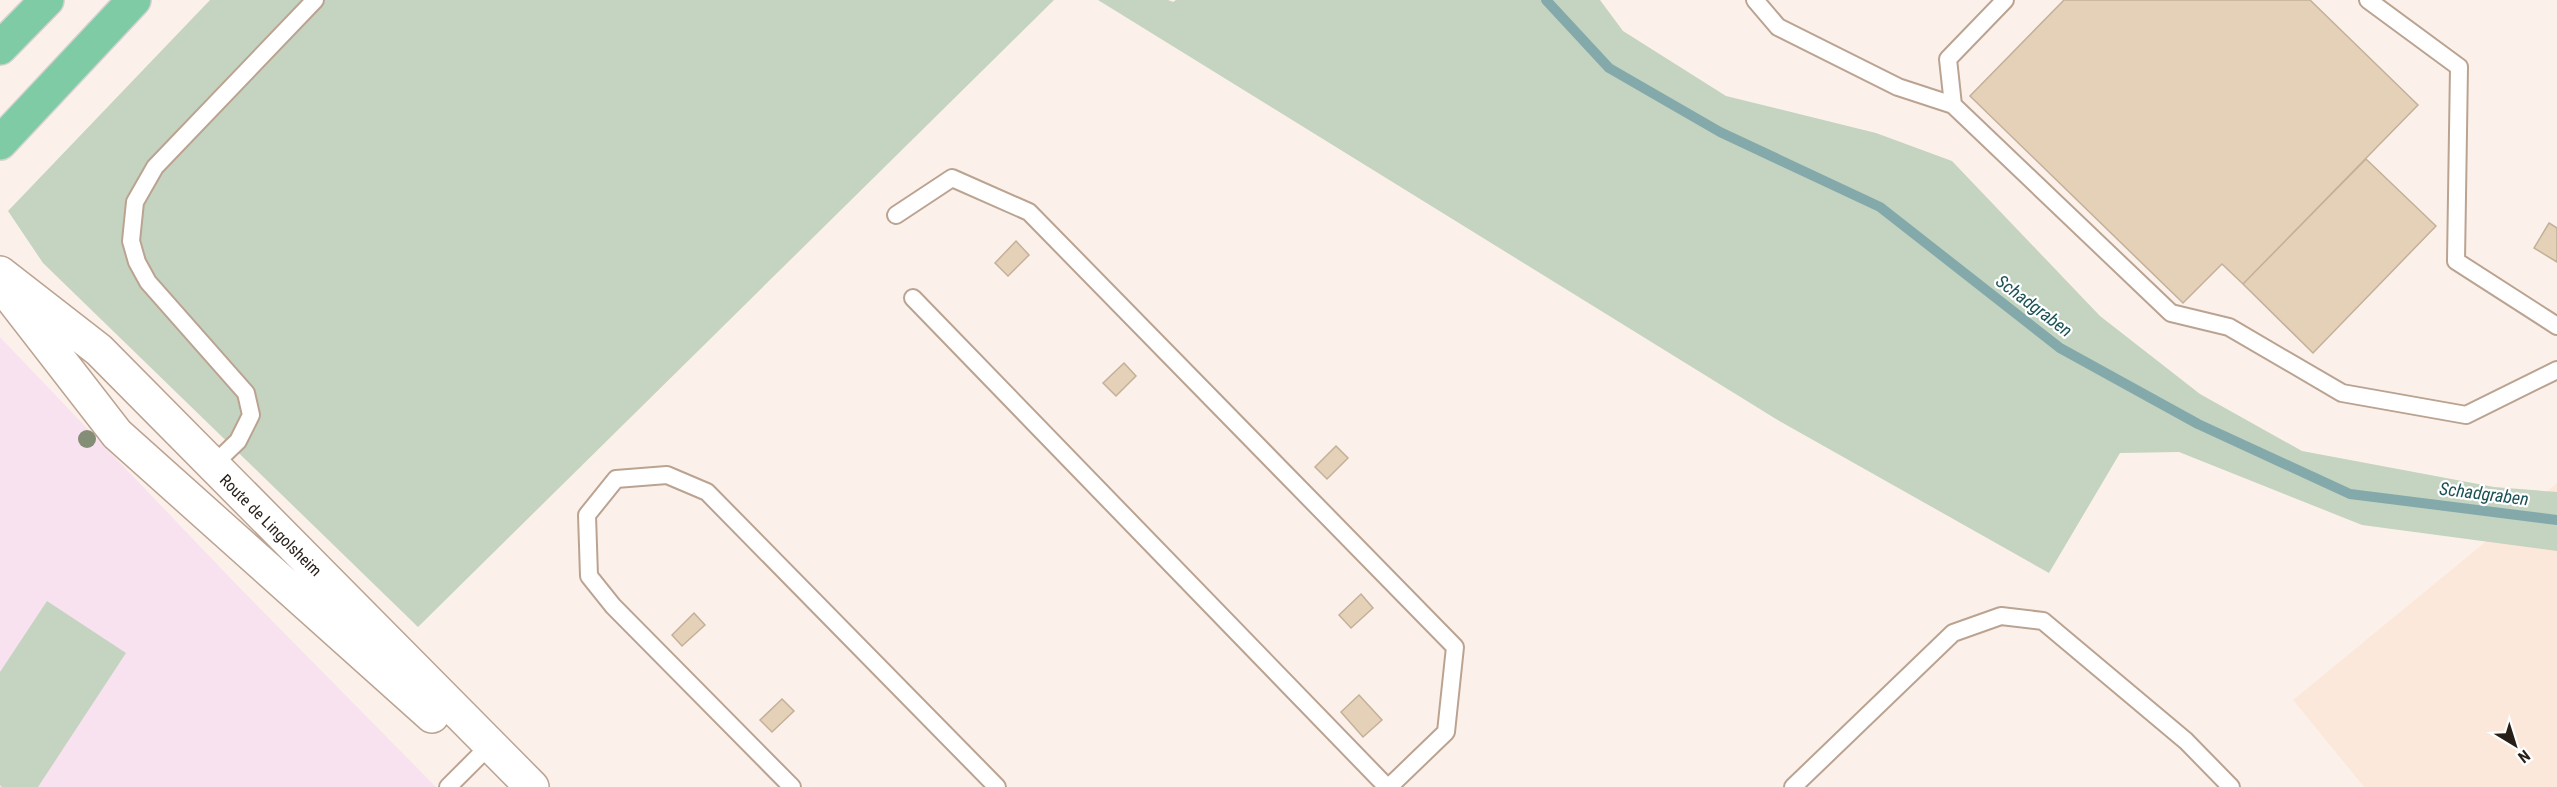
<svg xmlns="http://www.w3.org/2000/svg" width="2557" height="787" viewBox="0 0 2557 787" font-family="'Roboto Condensed',sans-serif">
<rect width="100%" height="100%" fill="#fcf1ea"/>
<path fill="#f8e2f0" d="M 0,337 L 235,583 L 436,787 L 0,787 Z"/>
<path fill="#fce8da" d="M 2557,483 L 2557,787 L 2364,787 L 2293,700 Z"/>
<path fill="#c4d4c0" d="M 210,0 L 1054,0 L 418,627 L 43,263 L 8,211 Z
M 1098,0 L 1168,0 L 1173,2 L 1176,0 L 1600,0 L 1623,31 L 1726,96 L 1876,133 L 1952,161 L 2100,316 L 2200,394 L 2302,451 L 2494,487 L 2557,492 L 2557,551 L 2362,525 L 2179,452 L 2120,453 L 2049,573 L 1776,419 Z
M 47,601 L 126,653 L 38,787 L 2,787 L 0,785 L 0,672 Z"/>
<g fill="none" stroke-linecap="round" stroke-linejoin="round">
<path stroke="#84a9ab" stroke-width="10" d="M 1546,0 L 1609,68 L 1720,132 L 1880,207 L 2060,348 L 2198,424 L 2350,494 L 2557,520"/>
</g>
<path fill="#e5d1b8" stroke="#c2b099" stroke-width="1.5" d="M 2064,0 L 2310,0 L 2418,105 L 2243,284 L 2222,264 L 2183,303 L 1970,96 Z
M 2366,159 L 2436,226 L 2313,353 L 2243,284 Z
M 2549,223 L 2557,228 L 2557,262 L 2534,248 Z
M 1016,241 L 1029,255 L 1008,276 L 995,263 Z
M 1124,363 L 1136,376 L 1116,396 L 1103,383 Z
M 1336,446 L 1348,458 L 1327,479 L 1315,467 Z
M 1361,594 L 1373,608 L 1351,628 L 1339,615 Z
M 694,613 L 705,625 L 682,646 L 672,635 Z
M 1359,695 L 1382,720 L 1363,737 L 1341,712 Z
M 782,699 L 794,711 L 772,732 L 760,720 Z"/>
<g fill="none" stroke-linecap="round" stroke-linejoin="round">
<g stroke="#bba391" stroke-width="20">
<path id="lane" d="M 1755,0 L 1778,27 L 1898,87 L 1953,105
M 2005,0 L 1948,59 L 1953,105 L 2171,313 L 2229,327 L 2342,393 L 2466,415 L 2557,370
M 2368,0 L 2459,67 L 2456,261 L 2557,326
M 896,215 L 952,178 L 1029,212 L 1455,647 L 1446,732 L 1389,787
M 913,298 L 1387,787
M 212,466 L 238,441 L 251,415 L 246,393 L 148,282 L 137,262 L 131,241 L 135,202 L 155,167 L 315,0
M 448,787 L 478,757
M 792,787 L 613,606 L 589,576 L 587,515 L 616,479 L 667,475 L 707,492 L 997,787
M 1793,787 L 1953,633 L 2001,616 L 2043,621 L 2186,741 L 2231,787"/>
</g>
<g stroke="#bba391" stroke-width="36">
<path id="secondary" d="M 0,273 L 99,350 L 532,787
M 10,296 L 117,434 L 432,716"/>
</g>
<g stroke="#d4d2d1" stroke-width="36">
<path id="highway" d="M 0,48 L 47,0
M 0,143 L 134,0"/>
</g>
<use href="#lane" stroke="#fff" stroke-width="16"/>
<use href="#secondary" stroke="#fff" stroke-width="33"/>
<use href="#highway" stroke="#7fcba5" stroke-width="33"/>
</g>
<circle fill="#848e76" cx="87" cy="439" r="9"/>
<g text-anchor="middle" stroke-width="4.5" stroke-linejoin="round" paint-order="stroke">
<g font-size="16" fill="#281e18" stroke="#fff">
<text transform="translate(271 525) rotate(45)" y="6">Route de Lingolsheim</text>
</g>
<g font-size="18" font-style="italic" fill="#1a5154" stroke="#fff">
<text transform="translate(2034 306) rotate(37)" y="6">Schadgraben</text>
<text transform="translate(2484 494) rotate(7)" y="6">Schadgraben</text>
</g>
</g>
<g transform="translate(2515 745) rotate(142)" stroke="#ffffff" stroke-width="4.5" paint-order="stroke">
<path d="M0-4.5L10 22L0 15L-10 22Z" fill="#281e18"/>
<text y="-9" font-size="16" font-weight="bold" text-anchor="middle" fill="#281e18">N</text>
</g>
</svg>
